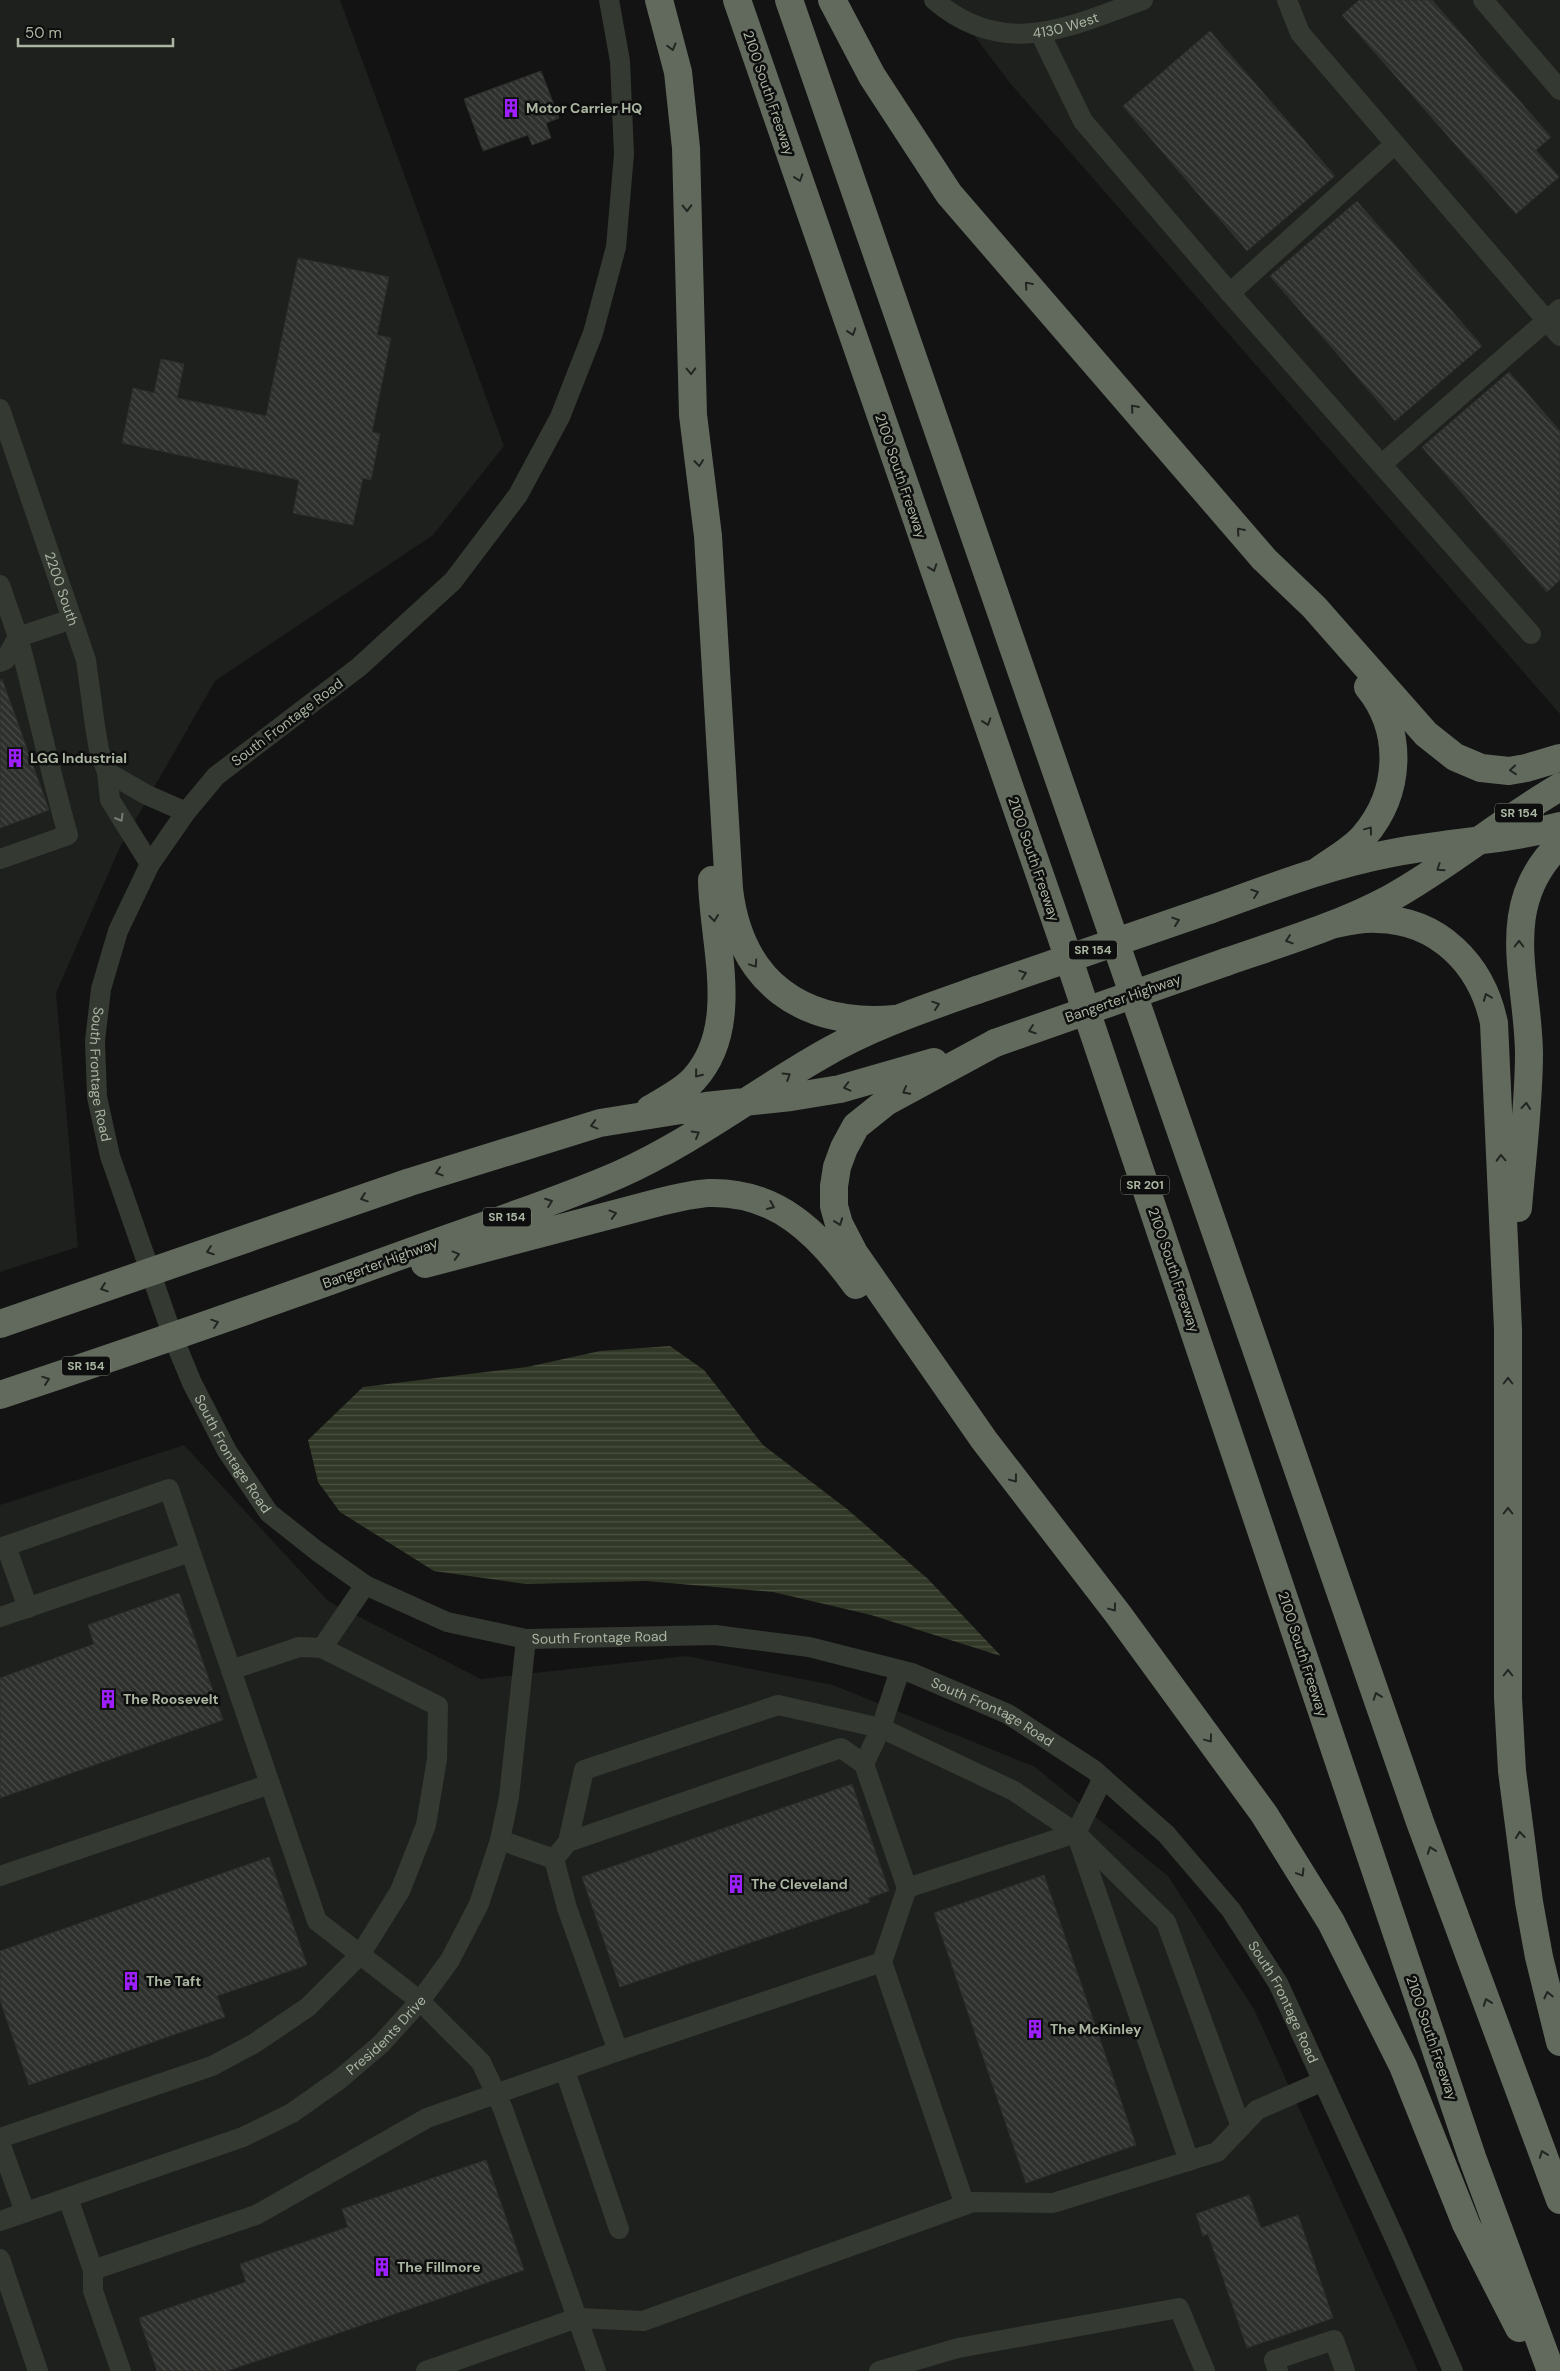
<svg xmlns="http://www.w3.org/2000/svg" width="1560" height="2371" viewBox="0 0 1560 2371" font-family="'DM Sans',sans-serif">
<defs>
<pattern id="water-rules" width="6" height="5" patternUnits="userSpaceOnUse" patternTransform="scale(1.25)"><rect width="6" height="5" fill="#323827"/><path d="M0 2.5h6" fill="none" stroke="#4d5343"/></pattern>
<pattern id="building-back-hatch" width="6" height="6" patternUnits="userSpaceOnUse" patternTransform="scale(1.25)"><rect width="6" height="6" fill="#2d302c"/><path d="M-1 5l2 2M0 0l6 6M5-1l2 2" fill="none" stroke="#494c47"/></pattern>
</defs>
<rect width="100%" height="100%" fill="#121312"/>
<path fill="#1e201d" d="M 0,0 L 340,0 L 504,446 L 433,535 L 215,681 L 120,847 L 56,993 L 78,1247 L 0,1272 Z
M 947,0 L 1560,0 L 1560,714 L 1010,83 Z
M 184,1445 L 328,1601 L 481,1679 L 686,1656 L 833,1685 L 1035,1767 L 1168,1876 L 1255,2011 L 1418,2371 L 0,2371 L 0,1505 Z"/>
<path fill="url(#water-rules)" d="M 670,1346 L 704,1370 L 763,1445 L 847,1509 L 928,1579 L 1001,1656 L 871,1615 L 773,1592 L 646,1581 L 526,1584 L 434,1571 L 340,1512 L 318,1482 L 308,1440 L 363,1387 L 527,1367 L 600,1351 Z"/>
<path fill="url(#building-back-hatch)" stroke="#2c2f2b" d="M 1359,0 L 1432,0 L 1551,137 L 1536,150 L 1559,177 L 1516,214 L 1342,15 Z
M 1210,31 L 1335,176 L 1247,251 L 1123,106 Z
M 541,71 L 559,118 L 546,123 L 551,138 L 532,145 L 528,135 L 483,151 L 464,99 Z
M 1357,201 L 1482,346 L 1395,421 L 1270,276 Z
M 298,258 L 389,277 L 377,335 L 391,338 L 372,432 L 380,434 L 371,480 L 363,478 L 353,525 L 293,513 L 299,480 L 122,443 L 133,388 L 154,393 L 161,359 L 184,364 L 177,398 L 266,416 Z
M 1509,372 L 1560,431 L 1560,580 L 1547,592 L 1422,447 Z
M 2,679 L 49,810 L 0,828 L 0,680 Z
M 179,1593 L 223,1720 L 0,1798 L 0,1678 L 94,1644 L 88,1625 Z
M 852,1784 L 889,1891 L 868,1898 L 870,1902 L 620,1987 L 582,1877 Z
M 269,1857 L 307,1965 L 217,1996 L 225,2017 L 29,2085 L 0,2000 L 0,1951 Z
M 1044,1875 L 1136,2145 L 1026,2183 L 934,1913 Z
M 486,2160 L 524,2270 L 227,2371 L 157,2371 L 139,2318 L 246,2282 L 240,2264 L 348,2227 L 342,2209 Z
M 1249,2195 L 1261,2228 L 1298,2215 L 1333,2318 L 1247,2348 L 1208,2234 L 1203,2236 L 1196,2214 Z"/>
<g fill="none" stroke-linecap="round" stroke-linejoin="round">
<g stroke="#343932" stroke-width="20">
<path id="s1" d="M 609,0 L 620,61 L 624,154 L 616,247 L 593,333 L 560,417 L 518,495 L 453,581 L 359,667 L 216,776 L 186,812 L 150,864 L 118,931 L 101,989 L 95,1041 L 97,1097 L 110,1156 L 173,1337 L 192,1383 L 227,1451 L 269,1513 L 317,1551 L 365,1585 L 447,1622 L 526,1639 L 715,1635 L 809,1647 L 900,1670 L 912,1673 L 1008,1714 L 1094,1770 L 1166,1834 L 1231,1910 L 1278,1983 L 1396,2241 L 1453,2371"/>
<path id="s2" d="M 934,0 C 1004,60 1068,27 1143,0"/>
<path d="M 1287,0 L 1300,33 L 1560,336"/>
<path d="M 1483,0 L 1560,90"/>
<path d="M 1040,33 L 1083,121 L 1230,293 L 1531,634"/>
<path d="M 1230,293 L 1395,144"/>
<path id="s3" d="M 0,409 L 86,660 L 95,726 L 99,750 L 107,772 L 110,800 L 150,864"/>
<path d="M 1382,464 L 1560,309"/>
<path d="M 0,585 L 18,637 L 72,619"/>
<path d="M 0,662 L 5,660 L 18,637"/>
<path d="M 107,772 L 147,795 L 186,812"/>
<path d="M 0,859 L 68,835 C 49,769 36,703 18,637"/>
<path d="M 6,1546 L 28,1608"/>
<path d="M 0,1548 L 169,1489 L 317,1921 L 420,2001 L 481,2062 L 503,2109 L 596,2371"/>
<path d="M 0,1617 L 190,1552"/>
<path d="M 322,1648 L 365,1585"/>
<path d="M 900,1670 L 881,1728 L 1014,1791 L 1076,1833 L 1166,1922 L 1241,2127"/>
<path d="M 1103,1778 L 1076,1833 L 1189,2161"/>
<path d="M 500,1840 L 554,1859 L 568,1842 L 584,1770 L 778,1705 L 881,1728 L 864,1764 L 907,1888"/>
<path d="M 568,1842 L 841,1748 L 864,1764"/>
<path d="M 0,1876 L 270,1784"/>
<path d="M 882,1962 L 965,2205"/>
<path d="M 618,2051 L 882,1962 L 907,1888 L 1076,1833"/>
<path d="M 565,2071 L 619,2229"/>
<path d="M 0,2138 L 212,2066 L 255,2043 L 308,2007 L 360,1955 L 400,1891 L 426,1825 L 437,1759 L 438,1706 L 322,1648 L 299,1647 L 231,1670"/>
<path d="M 0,2143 L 25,2212"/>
<path d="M 68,2198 L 93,2270 L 93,2291 L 121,2371"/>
<path id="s4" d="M 0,2221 L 243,2137 L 292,2113 L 340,2079 L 381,2044 L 420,2001 L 450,1960 L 479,1904 L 500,1840 L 509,1797 L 526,1639"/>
<path d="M 0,2259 L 38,2371"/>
<path d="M 93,2270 L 256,2215 L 427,2118 L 618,2051 L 567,1908 L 554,1859"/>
<path d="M 426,2371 L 577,2318 L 643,2321 L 973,2202 L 1053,2203 L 1217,2152 L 1257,2110 L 1323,2081"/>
<path d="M 879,2371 L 958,2348 L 1179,2308 L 1205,2371"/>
<path d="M 1278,2371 L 1274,2360 L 1334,2340 L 1345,2371"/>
</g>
<path stroke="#626a5e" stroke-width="28" d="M 659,0 L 678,72 L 686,148 L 693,415 L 708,536 L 729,889 C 740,983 803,1027 895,1019
M 737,0 L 1061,936 L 1472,2157 L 1551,2371
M 789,0 L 1420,1822 L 1560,2200
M 832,0 L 872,76 L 949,194 L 1264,559 L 1314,607 L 1426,734 L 1455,757 L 1481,768 L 1509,771 L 1526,768 L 1560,758
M 1318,871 C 1333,860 1352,850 1364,836 C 1401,793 1404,731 1368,687
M 1209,910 C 1268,889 1326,866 1387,854 C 1444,842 1503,841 1560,826
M 1335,924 C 1349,921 1363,918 1377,919 C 1439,920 1482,965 1494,1023 L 1508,1329 L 1508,1698 L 1512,1771 L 1529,1902 L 1539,1957 L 1560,2042
M 1226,962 C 1281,943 1338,926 1389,899 C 1449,866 1501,821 1560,787
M 995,1043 L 886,1102 L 856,1126 L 844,1148 L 837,1167 L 834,1186 L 834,1206 L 839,1224 L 854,1253 L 984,1440 L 1118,1614 L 1264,1814 L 1331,1922 L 1403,2066 L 1466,2224 L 1519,2328
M 650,1109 C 665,1100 682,1092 694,1079 C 742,1026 713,944 712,880
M 1518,1208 C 1522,1157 1529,1104 1529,1053 C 1528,977 1496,906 1560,844
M 425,1264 L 660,1202 C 676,1198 692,1194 709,1193 C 777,1191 819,1234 856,1285
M 0,1324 L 410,1182 L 600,1123 L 706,1106 L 791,1097 L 840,1089 L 934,1062
M 0,1395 C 138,1349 276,1301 413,1251 C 481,1226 551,1204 618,1175 C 690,1143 752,1095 820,1056 C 869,1027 923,1009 977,990"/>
<path stroke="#626a5e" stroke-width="28" d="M 977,990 L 1209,910
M 995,1043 L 1226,962"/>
</g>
<defs><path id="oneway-chevron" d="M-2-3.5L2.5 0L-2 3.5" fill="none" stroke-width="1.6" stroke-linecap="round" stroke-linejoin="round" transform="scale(1.25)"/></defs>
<g stroke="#222521">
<use href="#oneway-chevron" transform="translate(672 47) rotate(75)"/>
<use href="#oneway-chevron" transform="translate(799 178) rotate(71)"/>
<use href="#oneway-chevron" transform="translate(687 208) rotate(89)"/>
<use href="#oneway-chevron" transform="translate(1028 285) rotate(-131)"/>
<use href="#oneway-chevron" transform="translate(852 332) rotate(71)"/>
<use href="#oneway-chevron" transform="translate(691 371) rotate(88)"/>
<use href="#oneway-chevron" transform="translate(1134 408) rotate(-131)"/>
<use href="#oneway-chevron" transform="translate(699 463) rotate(83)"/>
<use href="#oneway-chevron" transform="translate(1240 531) rotate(-131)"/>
<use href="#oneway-chevron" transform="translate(933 568) rotate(71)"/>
<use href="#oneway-chevron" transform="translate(987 722) rotate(71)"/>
<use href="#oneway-chevron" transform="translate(1513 770) rotate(175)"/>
<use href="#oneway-chevron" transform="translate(1369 830) rotate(-53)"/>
<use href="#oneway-chevron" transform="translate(1440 868) rotate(146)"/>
<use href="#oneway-chevron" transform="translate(1255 893) rotate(-19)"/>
<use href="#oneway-chevron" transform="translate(714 918) rotate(83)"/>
<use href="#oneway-chevron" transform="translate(1176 921) rotate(-19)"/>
<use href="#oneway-chevron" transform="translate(1289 940) rotate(161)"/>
<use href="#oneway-chevron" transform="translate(1519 944) rotate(-90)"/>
<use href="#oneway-chevron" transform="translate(754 964) rotate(56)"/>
<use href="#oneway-chevron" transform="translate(1023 974) rotate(-19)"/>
<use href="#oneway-chevron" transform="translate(1487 997) rotate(-111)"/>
<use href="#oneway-chevron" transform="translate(936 1005) rotate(-19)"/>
<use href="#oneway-chevron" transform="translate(1032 1030) rotate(161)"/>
<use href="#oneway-chevron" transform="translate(698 1074) rotate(129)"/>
<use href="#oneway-chevron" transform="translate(787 1076) rotate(-32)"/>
<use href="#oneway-chevron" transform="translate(847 1087) rotate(166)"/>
<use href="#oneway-chevron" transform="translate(906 1091) rotate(152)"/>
<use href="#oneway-chevron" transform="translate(1526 1106) rotate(-85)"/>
<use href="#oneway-chevron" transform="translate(594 1125) rotate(165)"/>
<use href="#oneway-chevron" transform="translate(696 1134) rotate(-30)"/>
<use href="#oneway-chevron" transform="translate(1501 1158) rotate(-92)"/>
<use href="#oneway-chevron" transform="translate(439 1172) rotate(162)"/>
<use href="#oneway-chevron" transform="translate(364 1198) rotate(161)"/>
<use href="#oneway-chevron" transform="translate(549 1202) rotate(-20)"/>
<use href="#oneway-chevron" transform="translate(771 1206) rotate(24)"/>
<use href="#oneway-chevron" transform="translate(613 1214) rotate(-15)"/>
<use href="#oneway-chevron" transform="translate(839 1222) rotate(70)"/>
<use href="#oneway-chevron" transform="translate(210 1251) rotate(161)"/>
<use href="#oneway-chevron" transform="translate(456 1255) rotate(-15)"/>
<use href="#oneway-chevron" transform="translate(104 1288) rotate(161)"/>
<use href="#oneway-chevron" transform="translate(215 1323) rotate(-19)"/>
<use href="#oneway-chevron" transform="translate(46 1380) rotate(-19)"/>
<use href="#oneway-chevron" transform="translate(1508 1381) rotate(-90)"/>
<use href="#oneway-chevron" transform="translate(1014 1479) rotate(53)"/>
<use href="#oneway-chevron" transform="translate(1508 1511) rotate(-90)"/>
<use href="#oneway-chevron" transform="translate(1113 1608) rotate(53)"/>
<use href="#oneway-chevron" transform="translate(1508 1673) rotate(-90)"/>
<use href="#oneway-chevron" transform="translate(1377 1696) rotate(-109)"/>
<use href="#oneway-chevron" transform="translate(1209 1739) rotate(53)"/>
<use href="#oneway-chevron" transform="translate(1520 1835) rotate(-96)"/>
<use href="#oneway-chevron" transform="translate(1431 1850) rotate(-110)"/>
<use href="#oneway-chevron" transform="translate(1301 1873) rotate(59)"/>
<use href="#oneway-chevron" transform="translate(1548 1995) rotate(-103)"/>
<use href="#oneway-chevron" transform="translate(1487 2002) rotate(-110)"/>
<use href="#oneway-chevron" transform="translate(1543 2154) rotate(-110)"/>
</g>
<use stroke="#757d70" href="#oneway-chevron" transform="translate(120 818) rotate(60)"/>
<defs>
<g id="building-bare" transform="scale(1.5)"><path d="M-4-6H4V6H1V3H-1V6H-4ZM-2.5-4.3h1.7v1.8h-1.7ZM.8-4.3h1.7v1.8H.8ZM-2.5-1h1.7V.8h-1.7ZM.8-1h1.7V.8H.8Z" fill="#9e1ffe" stroke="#0d0e0d" stroke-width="2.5" paint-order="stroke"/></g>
</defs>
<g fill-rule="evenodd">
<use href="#building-bare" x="511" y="108"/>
<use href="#building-bare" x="15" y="758"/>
<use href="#building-bare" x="108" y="1699"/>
<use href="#building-bare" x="736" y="1884"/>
<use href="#building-bare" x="131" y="1981"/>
<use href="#building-bare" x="1035" y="2029"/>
<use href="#building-bare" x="382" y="2267"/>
</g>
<g text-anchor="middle" stroke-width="5" stroke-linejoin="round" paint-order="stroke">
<g fill="#0d0e0d" stroke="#7b8375" stroke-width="1">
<rect x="1495" y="803.5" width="48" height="19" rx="4"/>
<rect x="1069" y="940.5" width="48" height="19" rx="4"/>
<rect x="1121" y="1175.5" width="48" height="19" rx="4"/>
<rect x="483" y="1207.5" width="48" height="19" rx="4"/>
<rect x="62" y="1356.5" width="48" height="19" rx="4"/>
</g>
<g font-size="12" font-weight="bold" fill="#aab5a2">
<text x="1519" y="817">SR 154</text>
<text x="1093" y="954">SR 154</text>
<text x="1145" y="1189">SR 201</text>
<text x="507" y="1221">SR 154</text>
<text x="86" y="1370">SR 154</text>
</g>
<g font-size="14" fill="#aab5a2" stroke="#0d0e0d">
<text dy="5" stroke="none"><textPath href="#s2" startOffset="141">4130 West</textPath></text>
<text transform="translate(769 93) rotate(71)" y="5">2100 South Freeway</text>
<text transform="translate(901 476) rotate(71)" y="5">2100 South Freeway</text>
<text dy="5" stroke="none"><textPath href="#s3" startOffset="190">2200 South</textPath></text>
<text transform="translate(287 722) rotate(-37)" y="5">South Frontage Road</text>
<text transform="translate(1034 859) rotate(71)" y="5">2100 South Freeway</text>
<text transform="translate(1123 998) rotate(-19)" y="5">Bangerter Highway</text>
<text dy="5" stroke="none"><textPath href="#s1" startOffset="1262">South Frontage Road</textPath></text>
<text transform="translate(380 1263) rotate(-20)" y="5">Bangerter Highway</text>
<text transform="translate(1174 1270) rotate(71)" y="5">2100 South Freeway</text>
<text dy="5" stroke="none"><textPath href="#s1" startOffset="1668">South Frontage Road</textPath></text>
<text dy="5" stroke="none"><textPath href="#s1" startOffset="2102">South Frontage Road</textPath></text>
<text transform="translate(1303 1654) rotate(72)" y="5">2100 South Freeway</text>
<text dy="5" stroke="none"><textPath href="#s1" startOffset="2508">South Frontage Road</textPath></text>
<text dy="5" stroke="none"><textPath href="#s1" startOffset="2928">South Frontage Road</textPath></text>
<text dy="5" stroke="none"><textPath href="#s4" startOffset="434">Presidents Drive</textPath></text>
<text transform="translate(1432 2038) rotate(71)" y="5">2100 South Freeway</text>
</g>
<g font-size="14" font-weight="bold" fill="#aab5a2" stroke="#0d0e0d" text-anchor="start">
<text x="526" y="113">Motor Carrier HQ</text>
<text x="30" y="763">LGG Industrial</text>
<text x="123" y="1704">The Roosevelt</text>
<text x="751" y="1889">The Cleveland</text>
<text x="146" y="1986">The Taft</text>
<text x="1050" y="2034">The McKinley</text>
<text x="397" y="2272">The Fillmore</text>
</g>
</g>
<path d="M18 38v8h155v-8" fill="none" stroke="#aab5a2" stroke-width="2.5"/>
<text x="25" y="38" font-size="15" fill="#aab5a2" stroke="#0d0e0d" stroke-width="4" paint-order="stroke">50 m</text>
</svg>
